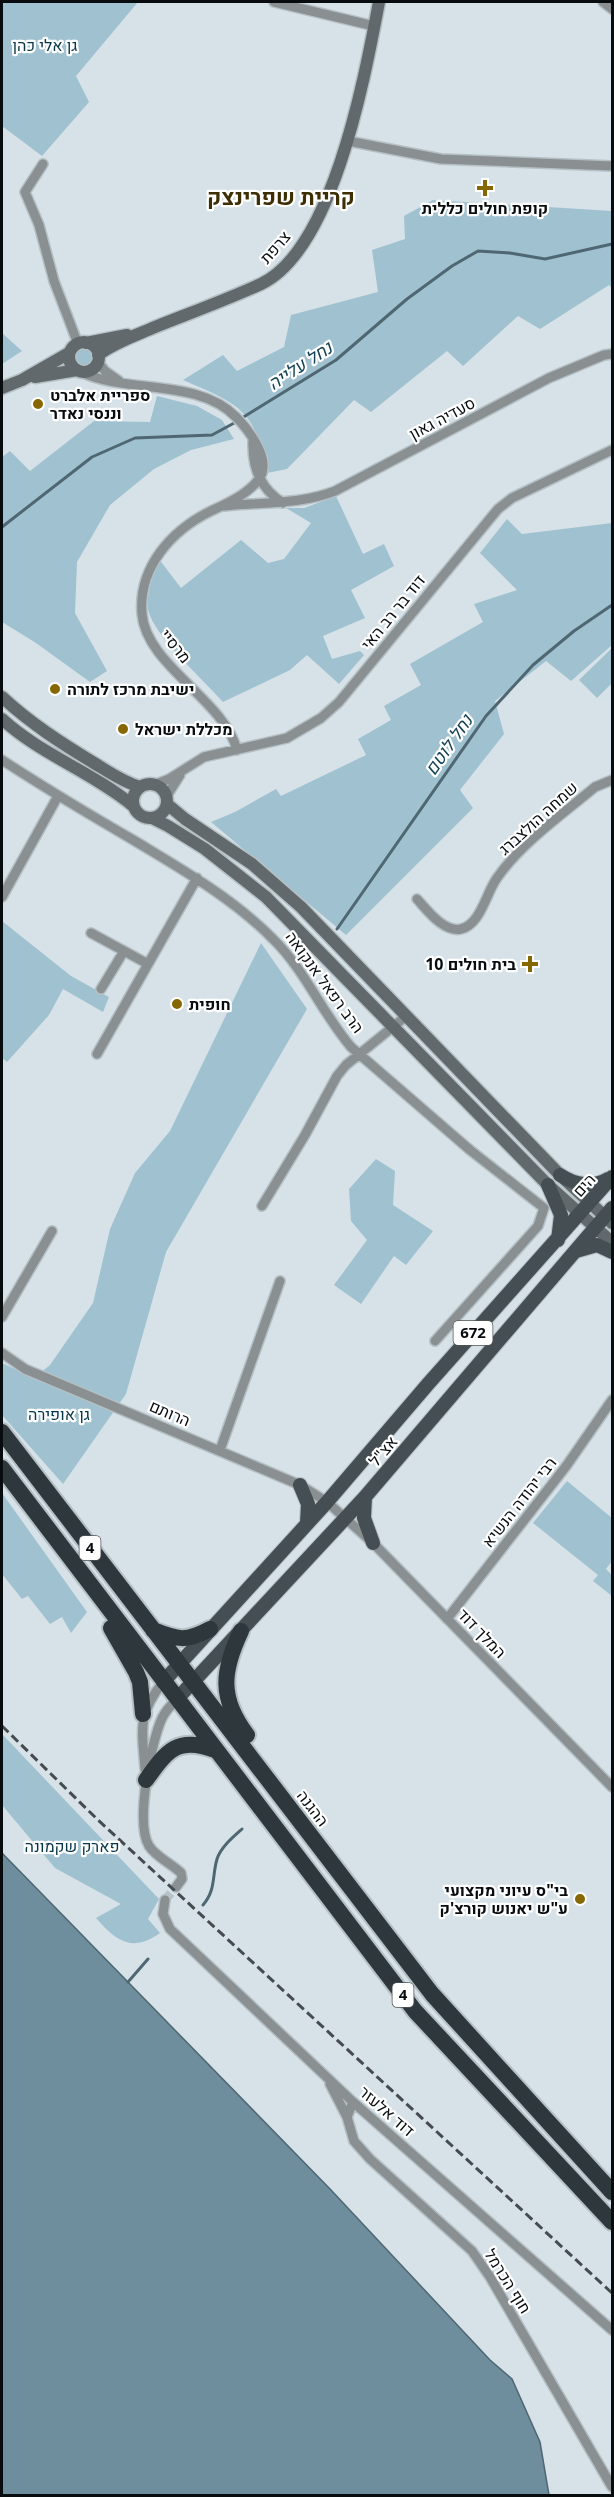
<svg xmlns="http://www.w3.org/2000/svg" width="614" height="2497" viewBox="0 0 614 2497" font-family="'Noto Sans',Heebo,sans-serif">
<rect width="100%" height="100%" fill="#d6e2e8"/>
<path fill="#a0c1d0" d="M 2,2 L 138,2 L 76,76 L 89,102 L 42,156 L 2,126 Z
M 433,200 L 612,211 L 612,288 L 609,285 L 540,329 L 518,316 L 463,366 L 447,351 L 371,412 L 354,400 L 287,469 L 267,473 C 256,410 239,404 183,380 L 223,355 L 237,371 L 284,347 L 291,315 L 378,292 L 372,250 L 405,239 L 404,216 Z
M 2,333 L 22,351 L 2,364 Z
M74 357a9 9 0 1 1 18 0a9 9 0 1 1-18 0Z
M 157,396 L 197,406 L 222,420 L 234,439 L 191,450 L 154,469 L 110,505 L 77,562 L 75,613 L 107,671 L 90,682 L 36,643 L 2,622 L 2,457 L 10,451 L 30,471 L 94,421 L 150,422 Z
M 336,496 L 363,554 L 384,544 L 394,566 L 351,590 L 365,618 L 323,636 L 332,659 L 360,651 L 364,655 L 339,684 L 307,655 L 290,670 L 223,702 C 205,681 152,634 148,609 C 146,592 154,574 159,559 L 181,588 L 241,540 L 268,563 L 284,559 L 311,523 L 286,508 L 304,508 Z
M 507,519 L 522,534 L 612,523 L 612,520 L 612,645 L 571,681 L 546,661 L 495,701 L 504,734 L 460,790 L 473,808 L 346,935 L 211,822 L 235,812 L 276,789 L 281,796 L 366,755 L 358,739 L 391,720 L 384,706 L 421,685 L 410,664 L 483,622 L 474,604 L 517,590 L 480,553 Z
M 612,648 L 612,683 L 597,698 L 579,680 Z
M 2,921 L 71,976 L 109,997 L 103,1012 L 63,989 L 49,1015 L 7,1062 L 2,1058 Z
M 261,943 L 307,1009 L 166,1252 L 126,1394 L 63,1484 L 2,1415 L 2,1363 L 34,1378 L 50,1365 L 93,1303 L 110,1229 L 135,1173 L 170,1131 Z
M 376,1159 L 395,1171 L 393,1205 L 433,1231 L 406,1265 L 394,1256 L 361,1304 L 334,1285 L 367,1240 L 351,1221 L 349,1189 Z
M 567,1481 L 612,1518 L 612,1561 L 606,1569 L 612,1575 L 612,1596 L 593,1581 L 598,1575 L 533,1523 Z
M 2,1493 L 87,1612 L 71,1633 L 62,1617 L 50,1624 L 28,1596 L 22,1599 L 2,1574 Z
M 2,1734 L 159,1899 L 148,1919 L 160,1933 C 132,1953 116,1941 96,1918 L 121,1904 L 55,1868 L 2,1805 Z"/>
<path fill="#6e8e9d" stroke="#4f6772" stroke-width="1.5" d="M 2,1853 L 331,2190 L 490,2360 L 512,2379 L 540,2442 L 549,2495 L 2,2495 Z"/>
<g fill="none" stroke-linecap="round" stroke-linejoin="round">
<path stroke="#4f6772" stroke-width="3" d="M 242,418 L 336,360 L 407,299 L 452,266 L 478,251 L 510,253 L 545,259 L 612,244
M 2,527 L 92,457 L 135,438 L 212,435 L 236,422
M 337,929 L 486,716 L 533,665 L 574,631 L 612,605
M 203,1905 C 216,1890 212,1876 217,1859 C 221,1847 233,1837 242,1829
M 128,1982 L 148,1959"/>
<path stroke="#b7c2c7" stroke-width="9" stroke-dasharray="9 4.5" stroke-linecap="butt" d="M 165,1900 L 176,1887"/>
<g stroke="#b5c0c5" stroke-width="12">
<path id="street" d="M 274,2 L 374,26
M 603,2 L 612,9
M 348,141 L 441,159 L 612,166
M 43,164 L 25,192 L 39,225 L 54,281 L 78,344
M 98,362 L 105,371 L 119,381
M 81,372 C 127,394 198,378 236,417 C 248,429 268,455 262,473 C 255,491 228,503 211,511 C 172,530 138,567 142,614 C 146,665 224,700 237,750
M 253,441 C 252,467 260,489 283,503
M 224,506 C 261,502 299,505 335,491 L 549,378 L 604,355 L 612,354
M 2,760 C 45,788 90,815 135,841 C 183,870 234,899 273,939 C 305,970 322,1013 351,1047 L 470,1150 L 544,1208 L 538,1226 L 435,1341
M 154,785 L 169,779 L 204,757 L 287,738 L 321,718 L 339,702 L 498,509 L 512,498 L 612,450
M 166,797 L 180,775
M 2,897 L 58,796
M 417,899 C 427,910 444,933 461,929 C 481,924 486,893 497,878 C 520,844 564,813 595,787 L 612,780
M 91,933 L 148,964
M 101,989 L 124,951
M 97,1054 L 197,878
M 262,1206 L 305,1135 L 337,1076 L 346,1065 L 405,1017
M 2,1317 L 52,1231
M 2,1353 L 25,1369 L 300,1485 L 327,1502 L 373,1543 L 612,1787
M 220,1450 L 280,1281
M 447,1619 L 567,1465 L 612,1400
M 145,1769 C 142,1729 137,1715 163,1682
M 176,1887 L 182,1879 L 181,1873 C 172,1864 156,1857 149,1846 C 135,1823 151,1742 162,1718 C 166,1710 171,1705 177,1699
M 165,1900 L 163,1914 L 170,1929 L 353,2102 L 612,2330
M 330,2084 L 347,2117
M 353,2102 L 347,2117 L 354,2141 L 370,2159 L 472,2251 L 490,2277 L 612,2487"/>
</g>
<g stroke="#b5c0c5" stroke-width="15">
<path id="secondary" d="M69 357a15 15 0 1 1 30 0a15 15 0 1 1-30 0Z
M 86,343 L 127,335
M 98,355 C 115,342 137,335 155,327 C 190,313 226,300 261,284 C 334,249 365,75 379,2
M 35,377 L 77,370
M 2,388 L 22,380 L 69,353
M 2,697 C 30,723 61,743 94,763 C 109,772 123,782 140,787
M 2,719 C 40,754 92,772 132,805
M133 801a17 17 0 1 1 34 0a17 17 0 1 1-34 0Z
M 167,804 L 185,819 L 252,864 L 301,907 L 560,1175 L 612,1223
M 152,818 L 168,826 L 205,849 L 266,897 L 548,1185 L 606,1237 L 612,1249"/>
</g>
<g stroke="#b5c0c5" stroke-width="16">
<path id="primary" d="M 560,1175 C 575,1185 593,1188 608,1179
M 548,1185 L 561,1215 L 558,1240
M 576,1251 L 597,1245 L 612,1252
M 300,1485 L 308,1504 L 307,1523
M 365,1497 L 364,1518 L 373,1543
M 163,1682 L 327,1502 L 428,1384 L 612,1177
M 177,1699 L 365,1497 L 612,1208"/>
</g>
<g stroke="#b5c0c5" stroke-width="20">
<path id="highway" d="M 2,1432 L 432,1994 L 612,2192
M 2,1468 L 415,2011 L 612,2222
M 111,1628 L 136,1672 L 140,1682 L 143,1714
M 153,1630 C 178,1640 186,1642 210,1629
M 241,1631 C 222,1671 219,1698 247,1735
M 146,1780 C 167,1750 178,1736 215,1750"/>
</g>
<use href="#street" stroke="#8a8f92" stroke-width="9"/>
<use href="#secondary" stroke="#61696c" stroke-width="12"/>
<use href="#primary" stroke="#454e52" stroke-width="14"/>
<use href="#highway" stroke="#2d373c" stroke-width="16"/>
<path stroke="#454b4f" stroke-width="3" stroke-dasharray="9 4.5" stroke-linecap="butt" d="M 2,1726 L 98,1820 L 612,2293"/>
</g>
<g fill="#866701" stroke="#fff" stroke-width="2">
<path d="M482 179h6v6h6v6h-6v6h-6v-6h-6v-6h6z"/>
<circle cx="38" cy="404" r="6"/>
<circle cx="55" cy="689" r="6"/>
<circle cx="123" cy="729" r="6"/>
<path d="M527 955h6v6h6v6h-6v6h-6v-6h-6v-6h6z"/>
<circle cx="177" cy="1004" r="6"/>
<circle cx="580" cy="1899" r="6"/>
</g>
<g text-anchor="middle" stroke-width="4.5" stroke-linejoin="round" paint-order="stroke">
<g fill="#fff" stroke="#525556" stroke-width="1.5">
<rect x="453.5" y="1321" width="39" height="24" rx="4.5"/>
<rect x="79.5" y="1536" width="21" height="24" rx="4.5"/>
<rect x="392.5" y="1983" width="21" height="24" rx="4.5"/>
</g>
<g font-size="15" font-weight="bold" fill="#080c0e">
<text x="473" y="1338">672</text>
<text x="90" y="1553">4</text>
<text x="403" y="2000">4</text>
</g>
<g font-size="16" fill="#053748" stroke="#fff">
<text x="45" y="51">גן אלי כהן</text>
<text x="59" y="1420">גן אופירה</text>
<text x="72" y="1852">פארק שקמונה</text>
</g>
<g font-size="16" font-weight="bold" fill="#080c0e" stroke="#fff" text-anchor="start">
<text x="485" y="214" text-anchor="middle">קופת חולים כללית</text>
<text x="50" y="401">ספריית אלברט<tspan x="50" dy="18">וננסי נאדר</tspan></text>
<text x="67" y="695">ישיבת מרכז לתורה</text>
<text x="135" y="735">מכללת ישראל</text>
<text x="516" y="970" text-anchor="end">בית חולים 10</text>
<text x="189" y="1010">חופית</text>
<text x="568" y="1896" text-anchor="end">בי"ס עיוני מקצועי<tspan x="568" dy="18">ע"ש יאנוש קורצ'ק</tspan></text>
</g>
<g font-size="16" fill="#080c0e" stroke="#fff">
<text transform="translate(275 247) rotate(-49)" y="6">צרפת</text>
<text transform="translate(442 418) rotate(-28)" y="6">סעדיה גאון</text>
<text transform="translate(393 612) rotate(-51)" y="6">דוד בר רב האי</text>
<text transform="translate(176 646) rotate(51)" y="6">מרסיי</text>
<text transform="translate(538 818) rotate(-42)" y="6">שמחה הולצברג</text>
<text transform="translate(325 982) rotate(54)" y="6">הרב רפאל אנקואה</text>
<text transform="translate(584 1185) rotate(-48)" y="6">הים</text>
<text transform="translate(170 1413) rotate(23)" y="6">הרותם</text>
<text transform="translate(383 1451) rotate(-49)" y="6">אצ"ל</text>
<text transform="translate(519 1502) rotate(-52)" y="6">רבי יהודה הנשיא</text>
<text transform="translate(482 1633) rotate(46)" y="6">המלך דוד</text>
<text transform="translate(313 1808) rotate(52)" y="6">ההגנה</text>
<text transform="translate(387 2111) rotate(41)" y="6">דוד אלעזר</text>
<text transform="translate(508 2281) rotate(58)" y="6">חוף הכרמל</text>
</g>
<g font-size="18" font-style="italic" fill="#144254" stroke="#fff">
<text transform="translate(300 366) rotate(-33)" y="6">נחל עלייה</text>
<text transform="translate(449 745) rotate(-55)" y="6">נחל לוטם</text>
</g>
<g font-size="22" font-weight="bold" fill="#3e2e04" stroke="#fff">
<text x="281" y="205">קריית שפרינצק</text>
</g>
</g>
<rect width="614" height="2497" fill="none" stroke="#080c0e" stroke-width="6"/>
</svg>
